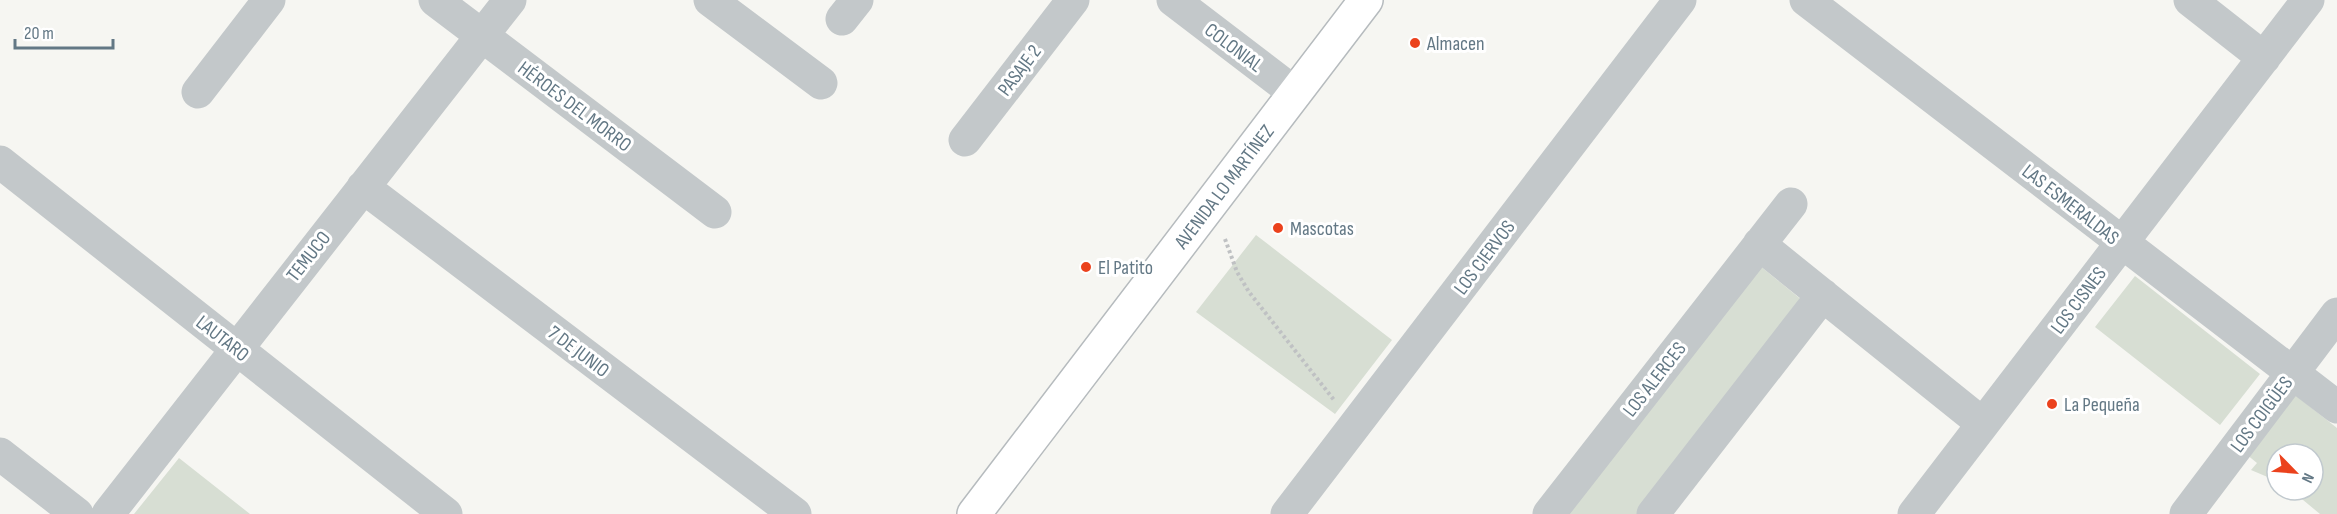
<svg xmlns="http://www.w3.org/2000/svg" width="2337" height="514" viewBox="0 0 2337 514" font-family="'Sofia Sans Condensed',sans-serif">
<rect width="100%" height="100%" fill="#f6f6f2"/>
<path fill="#d7ded3" d="M 1256,235 L 1392,340 L 1335,414 L 1196,312 Z
M 1759,265 L 1803,301 L 1639,514 L 1565,514 Z
M 2135,276 L 2260,374 L 2220,425 L 2095,327 Z
M 2294,394 L 2337,428 L 2337,514 L 2320,514 L 2291,490 L 2313,490 L 2313,454 L 2277,454 L 2277,481 L 2251,470 L 2257,463 L 2246,454 Z
M 179,458 L 250,514 L 134,514 Z"/>
<g fill="none" stroke-linecap="round" stroke-linejoin="round">
<g stroke="#b6bbbe" stroke-width="36">
<g id="major">
<path id="s1" d="M 974,514 L 1366,0"/>
</g>
</g>
<path stroke="#bfc1c3" stroke-width="4" stroke-dasharray="3 3" stroke-linecap="butt" d="M 1225,239 L 1237,272 L 1249,292 L 1334,400"/>
<path stroke="#c3c8ca" stroke-width="33" d="M 435,0 L 715,212
M 710,0 L 821,83
M 1173,0 L 1295,93
M 1806,0 L 2337,407
M 2190,0 L 2264,58
M 842,19 L 857,0
M 198,92 L 269,0
M 965,140 L 1073,0
M 0,162 L 446,514
M 363,187 L 795,514
M 1759,244 L 1983,424
M 0,454 L 77,514
M 108,514 L 510,0
M 1287,514 L 1680,0
M 1549,514 L 1791,204
M 1653,514 L 1823,295
M 1914,514 L 2308,0
M 2186,514 L 2337,314"/>
<use href="#major" stroke="#fff" stroke-width="33"/>
</g>
<g fill="#eb421d" stroke="#fff" stroke-width="2">
<circle cx="1415" cy="43" r="6"/>
<circle cx="1278" cy="228" r="6"/>
<circle cx="1086" cy="267" r="6"/>
<circle cx="2052" cy="404" r="6"/>
</g>
<g text-anchor="middle" stroke-width="6" stroke-linejoin="round" paint-order="stroke">
<g font-size="20" fill="#637885" stroke="#fff" text-anchor="start">
<text x="1427" y="50">Almacen</text>
<text x="1290" y="235">Mascotas</text>
<text x="1098" y="274">El Patito</text>
<text x="2064" y="411">La Pequeña</text>
</g>
<g font-size="20" fill="#637885" stroke="#fff">
<text transform="translate(1234 47) rotate(37)" y="7">COLONIAL</text>
<text transform="translate(1019 70) rotate(-53)" y="7">PASAJE 2</text>
<text transform="translate(575 106) rotate(37)" y="7">HÉROES DEL MORRO</text>
<text dy="7" stroke="none"><textPath href="#s1" startOffset="412">AVENIDA LO MARTÍNEZ</textPath></text>
<text transform="translate(2071 204) rotate(38)" y="7">LAS ESMERALDAS</text>
<text transform="translate(308 256) rotate(-52)" y="7">TEMUCO</text>
<text transform="translate(1484 257) rotate(-53)" y="7">LOS CIERVOS</text>
<text transform="translate(2078 300) rotate(-53)" y="7">LOS CISNES</text>
<text transform="translate(223 338) rotate(38)" y="7">LAUTARO</text>
<text transform="translate(579 351) rotate(37)" y="7">7 DE JUNIO</text>
<text transform="translate(1654 379) rotate(-52)" y="7">LOS ALERCES</text>
<text transform="translate(2261 414) rotate(-53)" y="7">LOS COIGÜES</text>
</g>
</g>
<g transform="translate(2295 472) rotate(115)"><circle r="28" fill="#ffffff" stroke="#c1c9ce" stroke-width="1.5"/>
<path d="M0-4.5L10 22L0 15L-10 22Z" fill="#eb421d"/>
<text y="-9" font-size="16" font-weight="bold" text-anchor="middle" fill="#637885">N</text>
</g>
<path d="M15 39v9h98v-9" fill="none" stroke="#637885" stroke-width="3"/>
<text x="24" y="39" font-size="18" fill="#637885" stroke="#ffffff" stroke-width="4.5" paint-order="stroke">20 m</text>
</svg>
